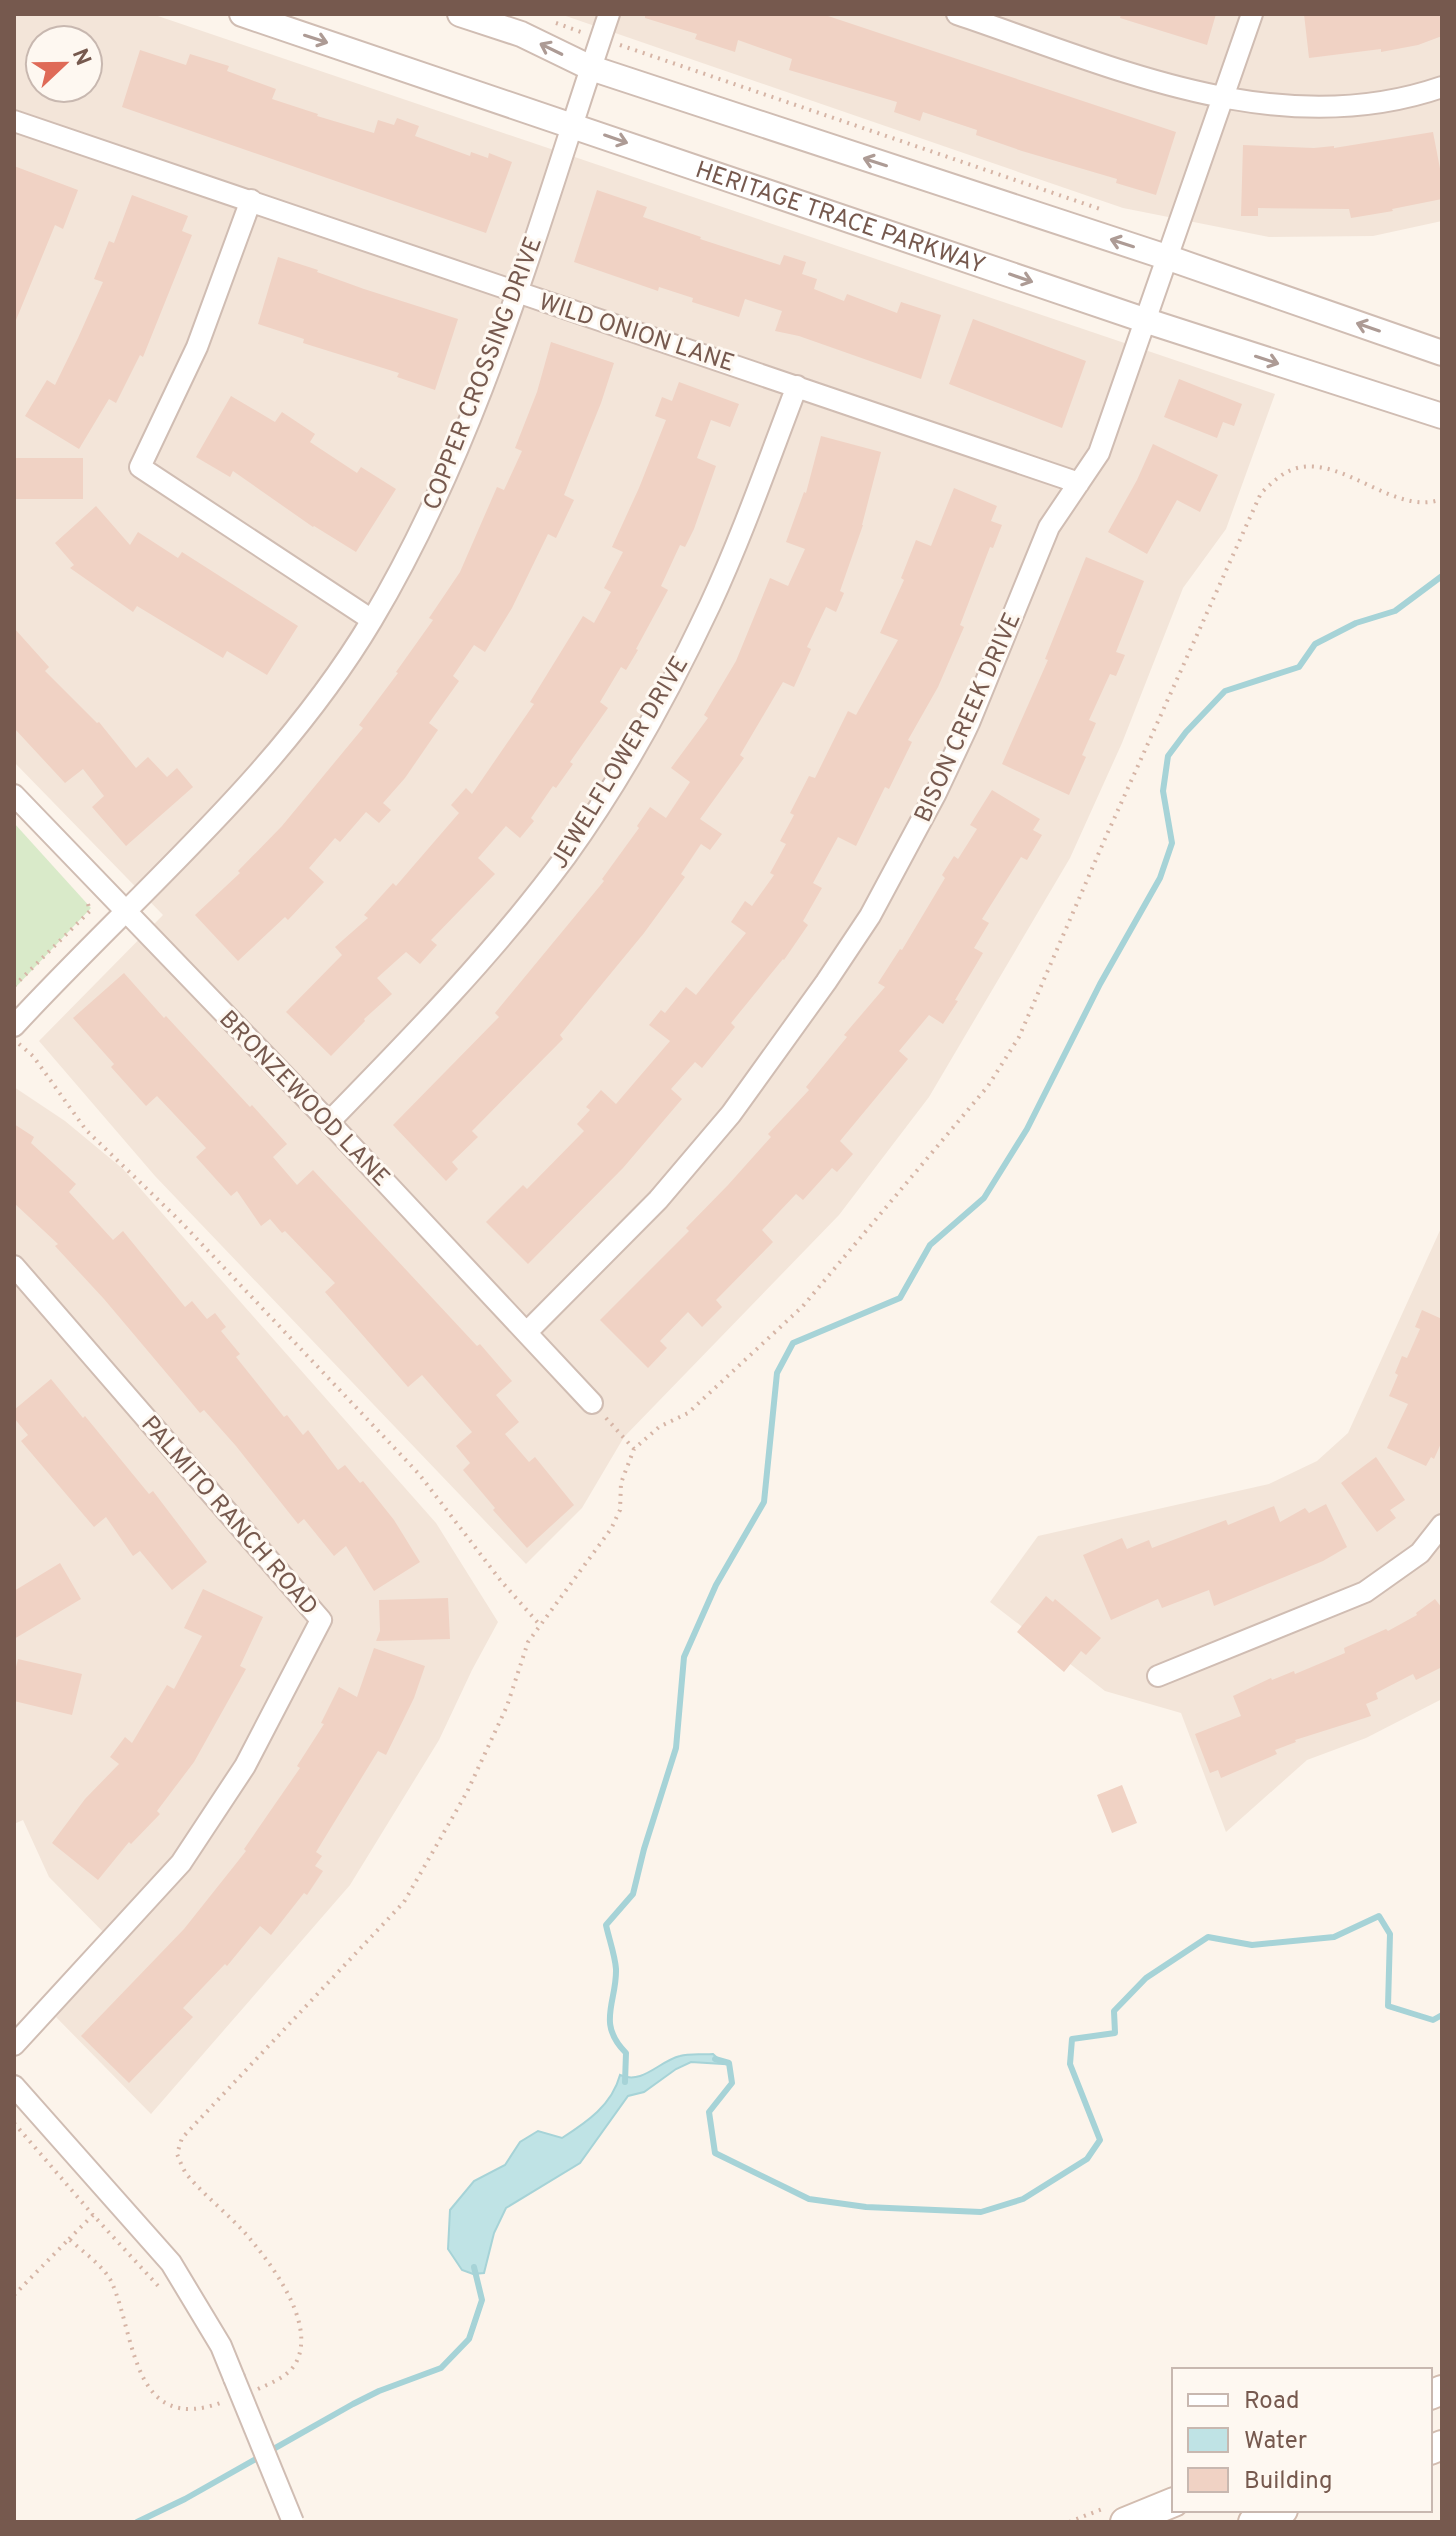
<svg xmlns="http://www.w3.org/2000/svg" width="1456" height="2536" viewBox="0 0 1456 2536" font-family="Overpass,sans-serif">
<rect width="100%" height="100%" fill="#fcf4eb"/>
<path fill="#f3e5d9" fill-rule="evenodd" d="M 14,14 L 152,14 L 1275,394 L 1226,529 L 1183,588 L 1122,743 L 1070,858 L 929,1097 L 839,1215 L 624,1437 L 582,1508 L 526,1564 L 155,1176 L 39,1041 L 163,915 L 14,762 ZM 40,40 L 88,40 L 88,88 L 40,88 Z
M 560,14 L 1442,14 L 1442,221 L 1373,236 L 1269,237 L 1123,208 Z
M 14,1087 L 65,1121 L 123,1169 L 436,1523 L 498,1622 L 472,1670 L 439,1740 L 350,1885 L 151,2114 L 56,2017 L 118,1947 L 49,1877 L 23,1820 L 14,1824 Z
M 1442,1226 L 1442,1699 L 1366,1738 L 1307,1760 L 1226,1832 L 1181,1713 L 1105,1691 L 990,1602 L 1038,1536 L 1269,1484 L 1317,1461 L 1348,1433 Z"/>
<path fill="#d9eac9" d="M 14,823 L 91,908 L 14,989 Z"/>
<path fill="#bfe3e5" stroke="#a6d3d7" stroke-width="2" d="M 713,2054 L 724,2064 L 691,2062 L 676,2069 L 644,2092 L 628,2096 L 580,2163 L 506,2208 L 494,2233 L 484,2273 L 473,2274 L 462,2270 L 448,2249 L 450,2210 L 474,2181 L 505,2165 L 520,2142 L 538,2131 L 562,2138 C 587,2122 612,2105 620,2075 C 643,2085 659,2061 680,2056 C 690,2053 703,2055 713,2054 Z"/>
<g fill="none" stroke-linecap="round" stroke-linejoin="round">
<path stroke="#a6d3d7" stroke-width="6" d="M 715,2059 L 729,2063 L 732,2083 L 709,2112 L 715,2153 L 809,2199 L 866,2207 L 981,2212 L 1023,2199 L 1087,2159 L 1100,2140 L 1070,2064 L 1072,2039 L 1115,2033 L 1114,2011 L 1146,1978 L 1208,1937 L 1252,1945 L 1334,1937 L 1379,1916 L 1390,1934 L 1388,2006 L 1433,2020 L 1442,2015
M 625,2082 L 626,2053 C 596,2023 617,2002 616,1969 C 615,1955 609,1939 606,1925 L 633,1894 L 644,1849 L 676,1748 L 684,1657 L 716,1585 L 764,1502 L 777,1373 L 793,1343 L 900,1298 L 930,1245 L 984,1198 L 1027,1129 L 1100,984 L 1160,878 L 1172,843 L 1163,791 L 1168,756 L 1186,732 L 1225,691 L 1299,667 L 1315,644 L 1356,623 L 1395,611 L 1442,576
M 137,2522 L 185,2499 L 353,2404 L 379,2391 L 441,2368 L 469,2339 L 482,2300 L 474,2267"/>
</g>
<path fill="#f0d2c4" d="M 645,14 L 822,14 L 1176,132 L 1156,195 L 1116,183 L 1117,179 L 1022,151 L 976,135 L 977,130 L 923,112 L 920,121 L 894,112 L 897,102 L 789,70 L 792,59 L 738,40 L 735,52 L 695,39 L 697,34 L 645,18 Z
M 1121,14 L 1216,14 L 1207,45 L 1120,18 Z
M 1304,14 L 1442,14 L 1442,36 L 1418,45 L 1381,52 L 1381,49 L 1309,58 Z
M 140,50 L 186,65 L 190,54 L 229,66 L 227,71 L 276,89 L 272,99 L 318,114 L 317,116 L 374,133 L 378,120 L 394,125 L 397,118 L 419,126 L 415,136 L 470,156 L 471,152 L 488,158 L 489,153 L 512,162 L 486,233 L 122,107 Z
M 1433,132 L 1442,179 L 1442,199 L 1392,209 L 1393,211 L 1351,218 L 1349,209 L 1258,208 L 1258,216 L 1241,216 L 1243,145 L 1314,148 L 1334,146 L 1334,148 Z
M 14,166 L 78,190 L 63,229 L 55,225 L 14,325 Z
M 597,190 L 647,207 L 643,217 L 701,237 L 700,239 L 780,265 L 784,255 L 806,262 L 802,274 L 817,279 L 814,289 L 844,301 L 847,294 L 897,313 L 901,302 L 941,315 L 921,379 L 799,336 L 775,331 L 782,311 L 745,299 L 739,317 L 692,302 L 693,298 L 659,287 L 658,291 L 574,262 Z
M 132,195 L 188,216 L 182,231 L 192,235 L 143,357 L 140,355 L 116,403 L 109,399 L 79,449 L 25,416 L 47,380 L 55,385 L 78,338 L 103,282 L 94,279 L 109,241 L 114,243 Z
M 278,257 L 318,270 L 317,272 L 364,289 L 458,319 L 435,390 L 397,377 L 399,373 L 303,343 L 304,339 L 258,324 Z
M 973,319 L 1086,361 L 1062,428 L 949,384 Z
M 551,342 L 614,363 L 601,403 L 564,495 L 574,500 L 556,538 L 548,534 L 512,608 L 485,652 L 474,645 L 453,676 L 459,681 L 429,723 L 438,730 L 405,778 L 383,803 L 391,810 L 379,823 L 366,812 L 340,842 L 335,838 L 309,868 L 324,882 L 288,920 L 285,917 L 238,961 L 195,915 L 240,873 L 238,871 L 282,826 L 363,728 L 359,725 L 398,673 L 396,672 L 433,620 L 429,618 L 460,572 L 497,487 L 504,490 L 522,451 L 515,448 L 537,392 Z
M 1179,379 L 1242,404 L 1234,426 L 1223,422 L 1217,438 L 1164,417 Z
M 679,382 L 739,404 L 730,427 L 711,420 L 697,458 L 716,466 L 694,529 L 685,547 L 680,545 L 661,586 L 668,590 L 636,649 L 638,650 L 626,670 L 621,667 L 600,702 L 608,708 L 570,762 L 573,764 L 556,788 L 553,786 L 531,818 L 534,821 L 520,838 L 506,826 L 478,858 L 495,874 L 431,940 L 437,945 L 420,964 L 406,952 L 377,978 L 392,994 L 364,1019 L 365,1021 L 331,1056 L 286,1012 L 342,955 L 335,947 L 368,918 L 364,915 L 393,883 L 396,886 L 459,813 L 451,805 L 466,788 L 472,794 L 534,704 L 530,702 L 583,616 L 594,623 L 611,592 L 604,588 L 623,552 L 612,547 L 639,488 L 666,420 L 655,416 L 662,397 L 672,401 Z
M 231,396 L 275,422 L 282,412 L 315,434 L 310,442 L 357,473 L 361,467 L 396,489 L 356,552 L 314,526 L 313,527 L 233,471 L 230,477 L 196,457 Z
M 821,436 L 881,452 L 862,525 L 863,525 L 840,591 L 844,593 L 836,612 L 826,607 L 807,647 L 811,649 L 794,687 L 783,682 L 740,755 L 744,758 L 700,819 L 722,834 L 710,850 L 701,844 L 681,874 L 685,877 L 644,933 L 560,1035 L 563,1039 L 472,1131 L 478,1137 L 452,1162 L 458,1169 L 446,1181 L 393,1125 L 499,1017 L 495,1013 L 604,881 L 602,879 L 639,828 L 637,826 L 650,807 L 666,818 L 690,782 L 671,768 L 708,718 L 704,715 L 736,661 L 770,578 L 788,586 L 805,549 L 786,542 L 804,492 L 806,493 Z
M 1153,444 L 1218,475 L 1200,512 L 1177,500 L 1147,554 L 1108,532 L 1137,480 Z
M 14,458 L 83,458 L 83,499 L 14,499 Z
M 954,488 L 997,506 L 991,521 L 1002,525 L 993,548 L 990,547 L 960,625 L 964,627 L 938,687 L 908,740 L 912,742 L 889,789 L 885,787 L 856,846 L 838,837 L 813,883 L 822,888 L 803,921 L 808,925 L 784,960 L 783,959 L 731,1023 L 735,1027 L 702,1068 L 695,1062 L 671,1089 L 682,1099 L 623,1168 L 528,1264 L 486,1222 L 523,1185 L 527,1189 L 584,1131 L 577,1124 L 590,1110 L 586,1107 L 601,1090 L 616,1104 L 670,1041 L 649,1025 L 661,1010 L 665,1013 L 686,987 L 696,995 L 746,933 L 731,922 L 745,901 L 752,906 L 774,875 L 770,873 L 786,844 L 780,841 L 794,815 L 790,813 L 809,776 L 815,778 L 848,711 L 856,715 L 898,640 L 880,633 L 904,580 L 901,578 L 916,540 L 931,546 Z
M 96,506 L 130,545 L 138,532 L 178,558 L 182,552 L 298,626 L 267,675 L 227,651 L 223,658 L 137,606 L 133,612 L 70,568 L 74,565 L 55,543 Z
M 1086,557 L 1144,581 L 1116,652 L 1125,655 L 1116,676 L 1110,674 L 1089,720 L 1096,723 L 1082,755 L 1086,757 L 1069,795 L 1002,764 L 1048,660 L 1045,659 Z
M 14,628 L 49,667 L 45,671 L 97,723 L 99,722 L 136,768 L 148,757 L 167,777 L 177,768 L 193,787 L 126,846 L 92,807 L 104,796 L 83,769 L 65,783 L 14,728 Z
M 992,790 L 1040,819 L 1033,830 L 1042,835 L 1027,860 L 1021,857 L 982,919 L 989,923 L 974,948 L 983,953 L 955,1000 L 958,1001 L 943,1024 L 929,1015 L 899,1051 L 908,1059 L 840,1141 L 853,1154 L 837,1172 L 832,1168 L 803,1200 L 796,1194 L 762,1230 L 773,1242 L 716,1300 L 722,1307 L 702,1327 L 688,1312 L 660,1341 L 667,1348 L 648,1368 L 600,1320 L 689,1231 L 686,1228 L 728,1185 L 771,1137 L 768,1134 L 809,1090 L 806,1087 L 847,1037 L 844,1035 L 885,987 L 878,983 L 900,949 L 902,950 L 945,878 L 942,875 L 954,856 L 958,859 L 977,829 L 970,825 Z
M 124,973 L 164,1018 L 166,1016 L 250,1107 L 252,1105 L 287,1144 L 273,1157 L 297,1185 L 313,1170 L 477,1346 L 480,1344 L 512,1381 L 496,1395 L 519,1422 L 505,1434 L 529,1462 L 535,1457 L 574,1505 L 527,1548 L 493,1510 L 495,1508 L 463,1470 L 470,1463 L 456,1446 L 472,1432 L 422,1375 L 408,1387 L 325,1292 L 335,1283 L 285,1231 L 282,1233 L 270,1219 L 261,1226 L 237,1191 L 231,1196 L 196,1157 L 206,1148 L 157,1096 L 146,1106 L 111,1067 L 114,1064 L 73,1018 Z
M 14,1124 L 34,1137 L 31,1143 L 76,1184 L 69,1192 L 113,1240 L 123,1231 L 185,1307 L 192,1301 L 207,1319 L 215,1313 L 226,1327 L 221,1331 L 240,1354 L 236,1357 L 284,1417 L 287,1415 L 303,1435 L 308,1430 L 338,1470 L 345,1465 L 360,1483 L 363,1481 L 394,1520 L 420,1562 L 374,1591 L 346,1546 L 334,1556 L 304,1519 L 298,1524 L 236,1446 L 204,1410 L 200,1413 L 190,1401 L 104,1299 L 55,1246 L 58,1244 L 14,1203 Z
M 1422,1310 L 1442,1319 L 1442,1441 L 1434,1459 L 1431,1457 L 1426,1466 L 1387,1448 L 1408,1404 L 1389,1396 L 1398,1375 L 1395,1373 L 1402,1356 L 1407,1358 L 1420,1329 L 1415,1327 Z
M 51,1379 L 83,1418 L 85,1416 L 149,1494 L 153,1491 L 207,1562 L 172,1590 L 140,1551 L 133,1556 L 106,1517 L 94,1527 L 21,1441 L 28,1435 L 14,1418 L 14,1410 Z
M 1376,1457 L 1405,1500 L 1390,1510 L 1396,1518 L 1377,1532 L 1341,1483 Z
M 1326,1504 L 1347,1547 L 1323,1561 L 1214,1606 L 1209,1590 L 1162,1608 L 1158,1599 L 1111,1620 L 1083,1555 L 1122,1538 L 1127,1549 L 1149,1540 L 1152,1548 L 1226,1520 L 1228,1525 L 1274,1506 L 1280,1522 L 1305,1508 L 1309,1513 Z
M 60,1563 L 81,1599 L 14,1639 L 14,1591 Z
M 203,1589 L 263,1617 L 240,1666 L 246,1669 L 194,1762 L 157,1811 L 160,1814 L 131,1844 L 129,1842 L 98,1880 L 52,1843 L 85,1799 L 119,1764 L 110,1757 L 125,1737 L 132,1743 L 167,1685 L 174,1689 L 202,1636 L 184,1628 Z
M 1046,1596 L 1053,1602 L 1055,1599 L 1101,1638 L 1086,1655 L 1081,1651 L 1064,1672 L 1017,1632 Z
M 448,1598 L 450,1639 L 376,1641 L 380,1631 L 379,1600 Z
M 1435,1599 L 1442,1608 L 1442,1667 L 1416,1680 L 1413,1674 L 1376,1693 L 1378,1699 L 1366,1704 L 1371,1716 L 1295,1740 L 1296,1742 L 1275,1750 L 1277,1754 L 1221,1778 L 1218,1770 L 1210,1773 L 1195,1734 L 1241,1716 L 1233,1696 L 1271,1678 L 1272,1680 L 1294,1671 L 1295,1674 L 1345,1653 L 1344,1648 L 1386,1629 L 1388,1631 L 1417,1615 L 1416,1613 Z
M 374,1648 L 425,1666 L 414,1698 L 386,1755 L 378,1751 L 316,1852 L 322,1856 L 315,1866 L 323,1871 L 307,1895 L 304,1893 L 271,1935 L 260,1926 L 227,1966 L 225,1964 L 183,2008 L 193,2017 L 129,2083 L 81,2036 L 184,1929 L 246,1851 L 244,1849 L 300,1768 L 297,1766 L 324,1724 L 321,1723 L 339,1687 L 357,1697 Z
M 18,1659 L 82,1674 L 72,1715 L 14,1701 L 14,1675 Z
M 1122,1785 L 1137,1823 L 1112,1833 L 1097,1795 Z"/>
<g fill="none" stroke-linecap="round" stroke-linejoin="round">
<g stroke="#d0bdb3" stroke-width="24">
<path id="minor" d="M 957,14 C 1112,66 1277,144 1442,87
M 14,121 L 1079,483
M 251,200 L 197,347 L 140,467 L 372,620
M 14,795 L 329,1122 L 592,1403
M 14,1026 C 136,894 279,776 372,620 C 484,432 539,219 609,14
M 329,1122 C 412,1037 495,952 566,856 C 621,780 670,690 710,605 C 743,534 769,459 797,386
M 14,1266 L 321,1620 L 245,1766 L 181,1863 L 14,2045
M 527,1332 L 658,1200 L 731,1114 L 826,982 L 870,916 L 936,793 L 969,723 L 1049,527 L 1099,453 L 1252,14
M 1158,1676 L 1365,1592 L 1420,1553 L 1442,1525
M 14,2086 L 171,2263 L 221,2346 L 234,2378"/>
</g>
<g stroke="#d0bdb3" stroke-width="28">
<g id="tertiary">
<path id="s1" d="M 242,14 L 1144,320 L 1442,416"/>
<path d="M 460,14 L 521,34 L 591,68 L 1166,257 L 1442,353"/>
</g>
</g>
<g stroke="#d3bdb0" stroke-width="32">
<path id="secondary" d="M 1430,2395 L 1442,2390
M 1430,2450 L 1442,2445
M 1125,2522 L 1174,2502
M 1253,2522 L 1283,2510"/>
</g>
<path stroke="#d6b5a6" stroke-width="4" stroke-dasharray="2 6" stroke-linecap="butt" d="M 556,23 L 581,32
M 620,45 L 1100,209
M 14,986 L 90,911 L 88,904
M 19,1044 L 33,1056 L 86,1130 L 178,1219 L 419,1474 L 501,1581 L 540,1625
M 606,1418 L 634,1449
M 14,2123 L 93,2215
M 69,2239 L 93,2215 L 160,2288
M 14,2295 L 69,2239 C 83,2252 104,2266 112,2283 C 136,2338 132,2436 223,2402
M 258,2389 C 271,2383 285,2378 294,2366 C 320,2326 270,2262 245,2233 C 227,2213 205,2196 188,2176 C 183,2170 180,2161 177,2154 L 182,2138 L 404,1902 L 467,1792 L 507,1706 L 528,1642 L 611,1529 L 620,1510 L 621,1483 L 634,1449 L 659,1427 L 688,1413 L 803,1306 L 988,1086 L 1019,1037 L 1104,841 L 1261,493 C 1272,483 1282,472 1297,468 C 1344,456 1396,517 1442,499
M 1069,2522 L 1105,2508"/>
<use href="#minor" stroke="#fff" stroke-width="20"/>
<use href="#tertiary" stroke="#fff" stroke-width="24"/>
<use href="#secondary" stroke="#fff" stroke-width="28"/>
<g stroke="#d0bdb3" stroke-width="24" stroke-linecap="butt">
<path id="minor-bridge" d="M 234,2378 L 293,2522"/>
</g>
<use href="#minor-bridge" stroke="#fff" stroke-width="20"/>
</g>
<defs><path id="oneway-shaft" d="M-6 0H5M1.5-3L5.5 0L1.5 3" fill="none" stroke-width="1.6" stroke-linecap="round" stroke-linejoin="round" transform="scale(2)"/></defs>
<g stroke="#ad9b95">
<use href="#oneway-shaft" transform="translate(316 39) rotate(18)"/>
<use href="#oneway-shaft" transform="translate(551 49) rotate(-154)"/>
<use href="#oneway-shaft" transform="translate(616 139) rotate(19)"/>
<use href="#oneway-shaft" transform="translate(875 162) rotate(-162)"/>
<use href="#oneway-shaft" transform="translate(1122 243) rotate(-162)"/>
<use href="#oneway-shaft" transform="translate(1021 278) rotate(19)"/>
<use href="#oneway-shaft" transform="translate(1368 327) rotate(-161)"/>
<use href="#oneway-shaft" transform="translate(1267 360) rotate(18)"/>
</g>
<g text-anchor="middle" stroke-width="6" stroke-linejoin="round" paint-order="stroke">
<g font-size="24" fill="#76594e" stroke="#fef8f1">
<text dy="8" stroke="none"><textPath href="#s1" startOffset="632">HERITAGE TRACE PARKWAY</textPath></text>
<text transform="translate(637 332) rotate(18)" y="8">WILD ONION LANE</text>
<text transform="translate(482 373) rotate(-69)" y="8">COPPER CROSSING DRIVE</text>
<text transform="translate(967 717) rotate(-66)" y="8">BISON CREEK DRIVE</text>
<text transform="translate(619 762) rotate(-59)" y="8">JEWELFLOWER DRIVE</text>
<text transform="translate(305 1098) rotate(46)" y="8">BRONZEWOOD LANE</text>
<text transform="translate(230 1515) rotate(49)" y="8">PALMITO RANCH ROAD</text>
</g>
</g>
<rect width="1456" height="2536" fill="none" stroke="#76594e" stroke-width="32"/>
<rect x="1172" y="2368" width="260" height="144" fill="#fef8f1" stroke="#c8b8b0" stroke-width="2"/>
<rect x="1188" y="2394" width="40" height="12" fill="#ffffff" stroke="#c8b8b0" stroke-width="2"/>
<text x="1244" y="2408" font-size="24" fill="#76594e">Road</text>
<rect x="1188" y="2428" width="40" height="24" fill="#bfe3e5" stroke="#c8b8b0" stroke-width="2"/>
<text x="1244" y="2448" font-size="24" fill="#76594e">Water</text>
<rect x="1188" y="2468" width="40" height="24" fill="#f0d2c4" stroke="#c8b8b0" stroke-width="2"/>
<text x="1244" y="2488" font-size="24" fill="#76594e">Building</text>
<g transform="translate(64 64) rotate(68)"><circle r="38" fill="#fef8f1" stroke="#c8b8b0" stroke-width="2"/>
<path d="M0-6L14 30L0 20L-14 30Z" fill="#df6a57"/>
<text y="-12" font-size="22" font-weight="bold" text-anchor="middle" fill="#76594e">N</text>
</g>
</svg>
